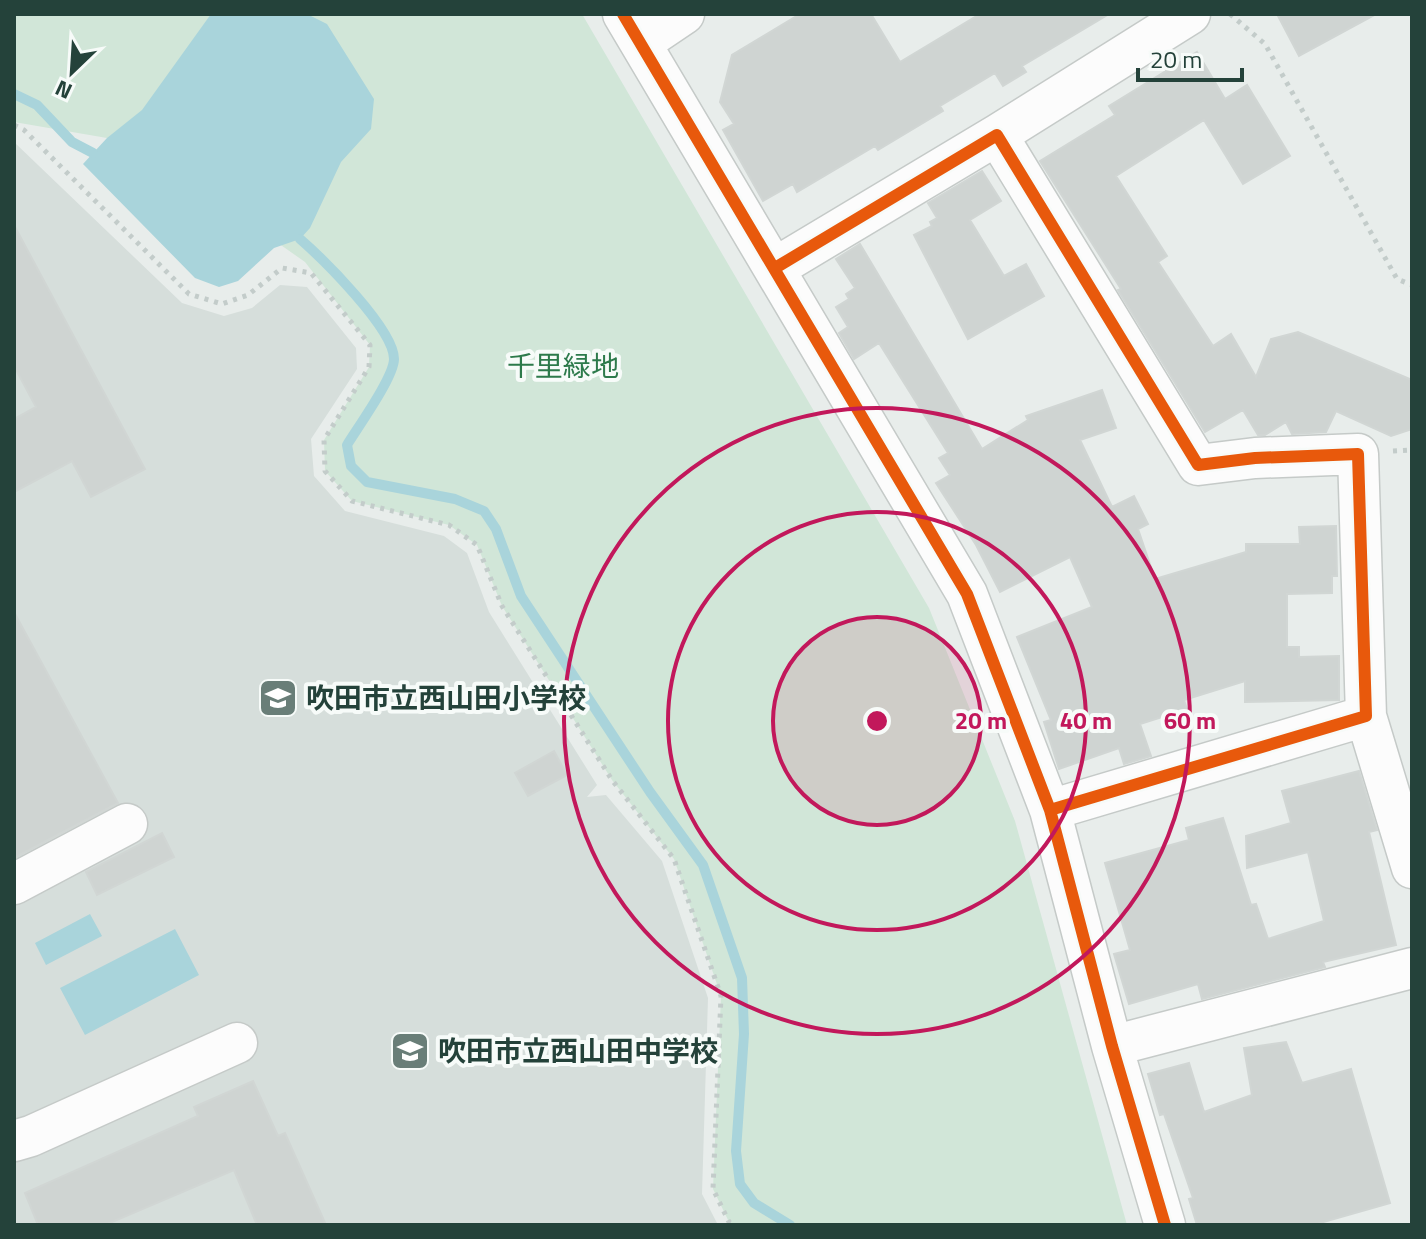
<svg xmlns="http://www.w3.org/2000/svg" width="1426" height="1239" viewBox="0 0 1426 1239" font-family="'Titillium Web','Noto Sans JP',sans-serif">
<rect width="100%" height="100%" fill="#e8edeb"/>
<path fill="#d6dedb" d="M 14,142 L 182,303 L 224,316 L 252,308 L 280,285 L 307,287 L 356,348 L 357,369 L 311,439 L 314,476 L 345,511 L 444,536 L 467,553 L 489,612 L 597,785 L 587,797 L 606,795 L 662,861 L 708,998 L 702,1194 L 718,1225 L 14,1225 Z"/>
<path fill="#d1e6d8" d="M 14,14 L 234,14 L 136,143 L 14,122 Z
M 272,14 L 582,14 L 929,608 L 1015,821 L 1127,1225 L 736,1225 L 729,1222 L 713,1189 L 721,996 L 674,859 L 612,780 L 502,606 L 477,545 L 449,525 L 352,501 L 325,471 L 324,440 L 369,367 L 370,345 L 305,262 L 268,236 Z"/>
<path fill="#a9d4db" d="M 211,14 L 307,14 L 327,24 L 374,99 L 371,129 L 341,162 L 310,228 L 300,239 L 274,248 L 238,281 L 219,287 L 195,278 L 83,164 L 107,138 L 142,110 Z
M 90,914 L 102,936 L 46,965 L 35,943 Z
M 175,929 L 199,975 L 85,1035 L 60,988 Z"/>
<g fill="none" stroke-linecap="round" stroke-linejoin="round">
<path stroke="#a9d4db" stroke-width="10" d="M 14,94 L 37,105 L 72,142 L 93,153
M 300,239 C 323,259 394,329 394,359 C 394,377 358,427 347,445 L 351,466 L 367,482 L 455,499 L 484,511 L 496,529 L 521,596 L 650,792 L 703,865 L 742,978 L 744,1034 L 736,1151 L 740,1184 L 754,1203 L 790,1225"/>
</g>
<path fill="#cfd4d2" stroke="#d1d6d4" stroke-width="2" d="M 800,14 L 871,14 L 900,62 L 980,14 L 1109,14 L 1022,66 L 1026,72 L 1003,86 L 995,73 L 940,106 L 943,111 L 878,150 L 875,146 L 797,192 L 793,184 L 763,201 L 723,130 L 734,124 L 720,102 L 732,55 Z
M 1277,14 L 1376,14 L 1299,56 Z
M 1197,52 L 1225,99 L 1247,85 L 1290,156 L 1243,184 L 1204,120 L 1116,176 L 1167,256 L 1158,262 L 1213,346 L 1231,334 L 1256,377 L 1271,339 L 1298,332 L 1412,380 L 1412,429 L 1391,436 L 1336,411 L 1326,432 L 1292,434 L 1286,422 L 1265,435 L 1258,435 L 1243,410 L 1205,432 L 1118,290 L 1121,289 L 1040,161 L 1115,115 L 1109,106 Z
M 982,171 L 1001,201 L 970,220 L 1004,276 L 1026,264 L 1044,296 L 968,339 L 914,235 L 932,226 L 930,222 L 937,218 L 928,203 Z
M 14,225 L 145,469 L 91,497 L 72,461 L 14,492 L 14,419 L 36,407 L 14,366 Z
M 860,244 L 982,449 L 1028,420 L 1026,416 L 1102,390 L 1116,428 L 1080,440 L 1112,507 L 1134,496 L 1148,524 L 1138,529 L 1155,579 L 1246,552 L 1246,544 L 1300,544 L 1299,527 L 1336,526 L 1337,576 L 1332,576 L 1332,593 L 1287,594 L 1287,647 L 1299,647 L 1299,657 L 1339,656 L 1339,700 L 1245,702 L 1245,681 L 1184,700 L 1187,709 L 1140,724 L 1151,756 L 1124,764 L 1119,748 L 1059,769 L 1044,722 L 1051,720 L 1017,637 L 1092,607 L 1070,557 L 1000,592 L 976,545 L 936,483 L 950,475 L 939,458 L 948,453 L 879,343 L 854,359 L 839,333 L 848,327 L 836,307 L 849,299 L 846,294 L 855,288 L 836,259 Z
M 14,612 L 118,803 L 14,858 Z
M 554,751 L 567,775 L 528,796 L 515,773 Z
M 1359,771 L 1377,830 L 1369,832 L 1396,945 L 1323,962 L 1325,967 L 1202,999 L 1198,984 L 1129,1004 L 1114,954 L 1130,950 L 1105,863 L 1189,840 L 1186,828 L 1223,818 L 1251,905 L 1256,904 L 1268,939 L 1324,921 L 1308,852 L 1247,868 L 1246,836 L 1291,823 L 1282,791 Z
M 162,833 L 174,857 L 97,895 L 86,872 Z
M 1286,1042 L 1302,1083 L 1351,1069 L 1390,1203 L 1313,1225 L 1197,1225 L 1189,1199 L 1193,1198 L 1164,1114 L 1160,1115 L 1148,1074 L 1189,1063 L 1204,1112 L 1252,1095 L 1244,1048 Z
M 253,1081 L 278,1136 L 285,1133 L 326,1225 L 257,1225 L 234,1170 L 105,1225 L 38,1225 L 25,1193 L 198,1116 L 194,1107 Z"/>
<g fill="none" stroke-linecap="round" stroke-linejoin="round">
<g stroke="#c5cac8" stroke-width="43">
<path id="minor" d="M 623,14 L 967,594 L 1050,810 L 1112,1046 L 1165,1225
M 641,43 L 684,14
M 997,135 L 1190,14
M 775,268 L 997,135 L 1198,465 L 1255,458 L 1358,454 L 1366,716 L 1050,810
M 1366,716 L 1412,868
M 14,884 L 127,824
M 1112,1046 L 1412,968
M 14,1141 L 31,1136 L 237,1043"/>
</g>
<path stroke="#c3ccca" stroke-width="5" stroke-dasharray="4 6" stroke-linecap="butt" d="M 1230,14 L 1265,44 L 1397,279 L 1412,285
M 14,125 L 24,130 L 189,294 L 222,304 L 248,295 L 282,268 L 311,273 L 370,345 L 369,367 L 324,440 L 325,471 L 352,501 L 449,525 L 477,545 L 502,606 L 612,780 L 674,859 L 721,996 L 713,1189 L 729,1222 L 736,1225
M 1393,451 L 1412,450"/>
<use href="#minor" stroke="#fcfcfc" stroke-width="40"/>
<g stroke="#f7fbf9" stroke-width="17">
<path id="cycleway" d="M 623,14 L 967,594 L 1050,810 L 1112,1046 L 1165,1225
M 775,268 L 997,135 L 1198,465 L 1255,458 L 1358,454 L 1366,716 L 1050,810"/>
</g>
<use href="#cycleway" stroke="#e8590c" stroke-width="12"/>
</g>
<circle cx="877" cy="721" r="104" fill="#c2185b" fill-opacity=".12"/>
<g fill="none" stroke="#c2185b" stroke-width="4">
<circle cx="877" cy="721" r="104"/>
<circle cx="877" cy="721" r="209"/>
<circle cx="877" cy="721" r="313"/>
</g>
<defs>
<g id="school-square" transform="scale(2)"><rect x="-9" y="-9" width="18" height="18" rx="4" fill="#697e78" stroke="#f7fbf9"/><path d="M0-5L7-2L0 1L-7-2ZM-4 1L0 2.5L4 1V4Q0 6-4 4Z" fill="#fff"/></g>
</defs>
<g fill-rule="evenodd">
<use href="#school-square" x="278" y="698"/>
<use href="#school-square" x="410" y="1051"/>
</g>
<g text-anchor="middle" stroke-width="8" stroke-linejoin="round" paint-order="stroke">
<g font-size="28" fill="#2d7a4b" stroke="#f7fbf9">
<text x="563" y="376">千里緑地</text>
</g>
<g font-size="28" font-weight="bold" fill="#24423a" stroke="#f7fbf9" text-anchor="start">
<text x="306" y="708">吹田市立西山田小学校</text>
<text x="438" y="1061">吹田市立西山田中学校</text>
</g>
</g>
<circle cx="877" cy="721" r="12" fill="#c2185b" stroke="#f7fbf9" stroke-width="4"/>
<g font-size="24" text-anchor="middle" font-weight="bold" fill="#c2185b" stroke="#f7fbf9" stroke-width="8" stroke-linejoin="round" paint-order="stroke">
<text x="981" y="729">20 m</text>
<text x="1086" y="729">40 m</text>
<text x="1190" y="729">60 m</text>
</g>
<rect width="1426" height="1239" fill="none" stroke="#24423a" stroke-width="32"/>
<g transform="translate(72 72) rotate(205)" stroke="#f7fbf9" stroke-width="6" paint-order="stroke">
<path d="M0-6L14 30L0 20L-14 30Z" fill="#24423a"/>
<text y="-12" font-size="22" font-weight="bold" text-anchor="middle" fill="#24423a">N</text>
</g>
<path d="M1138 68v12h104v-12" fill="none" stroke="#24423a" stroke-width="4"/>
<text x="1150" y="68" font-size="24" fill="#24423a" stroke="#f7fbf9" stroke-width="6" paint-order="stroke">20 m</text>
</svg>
